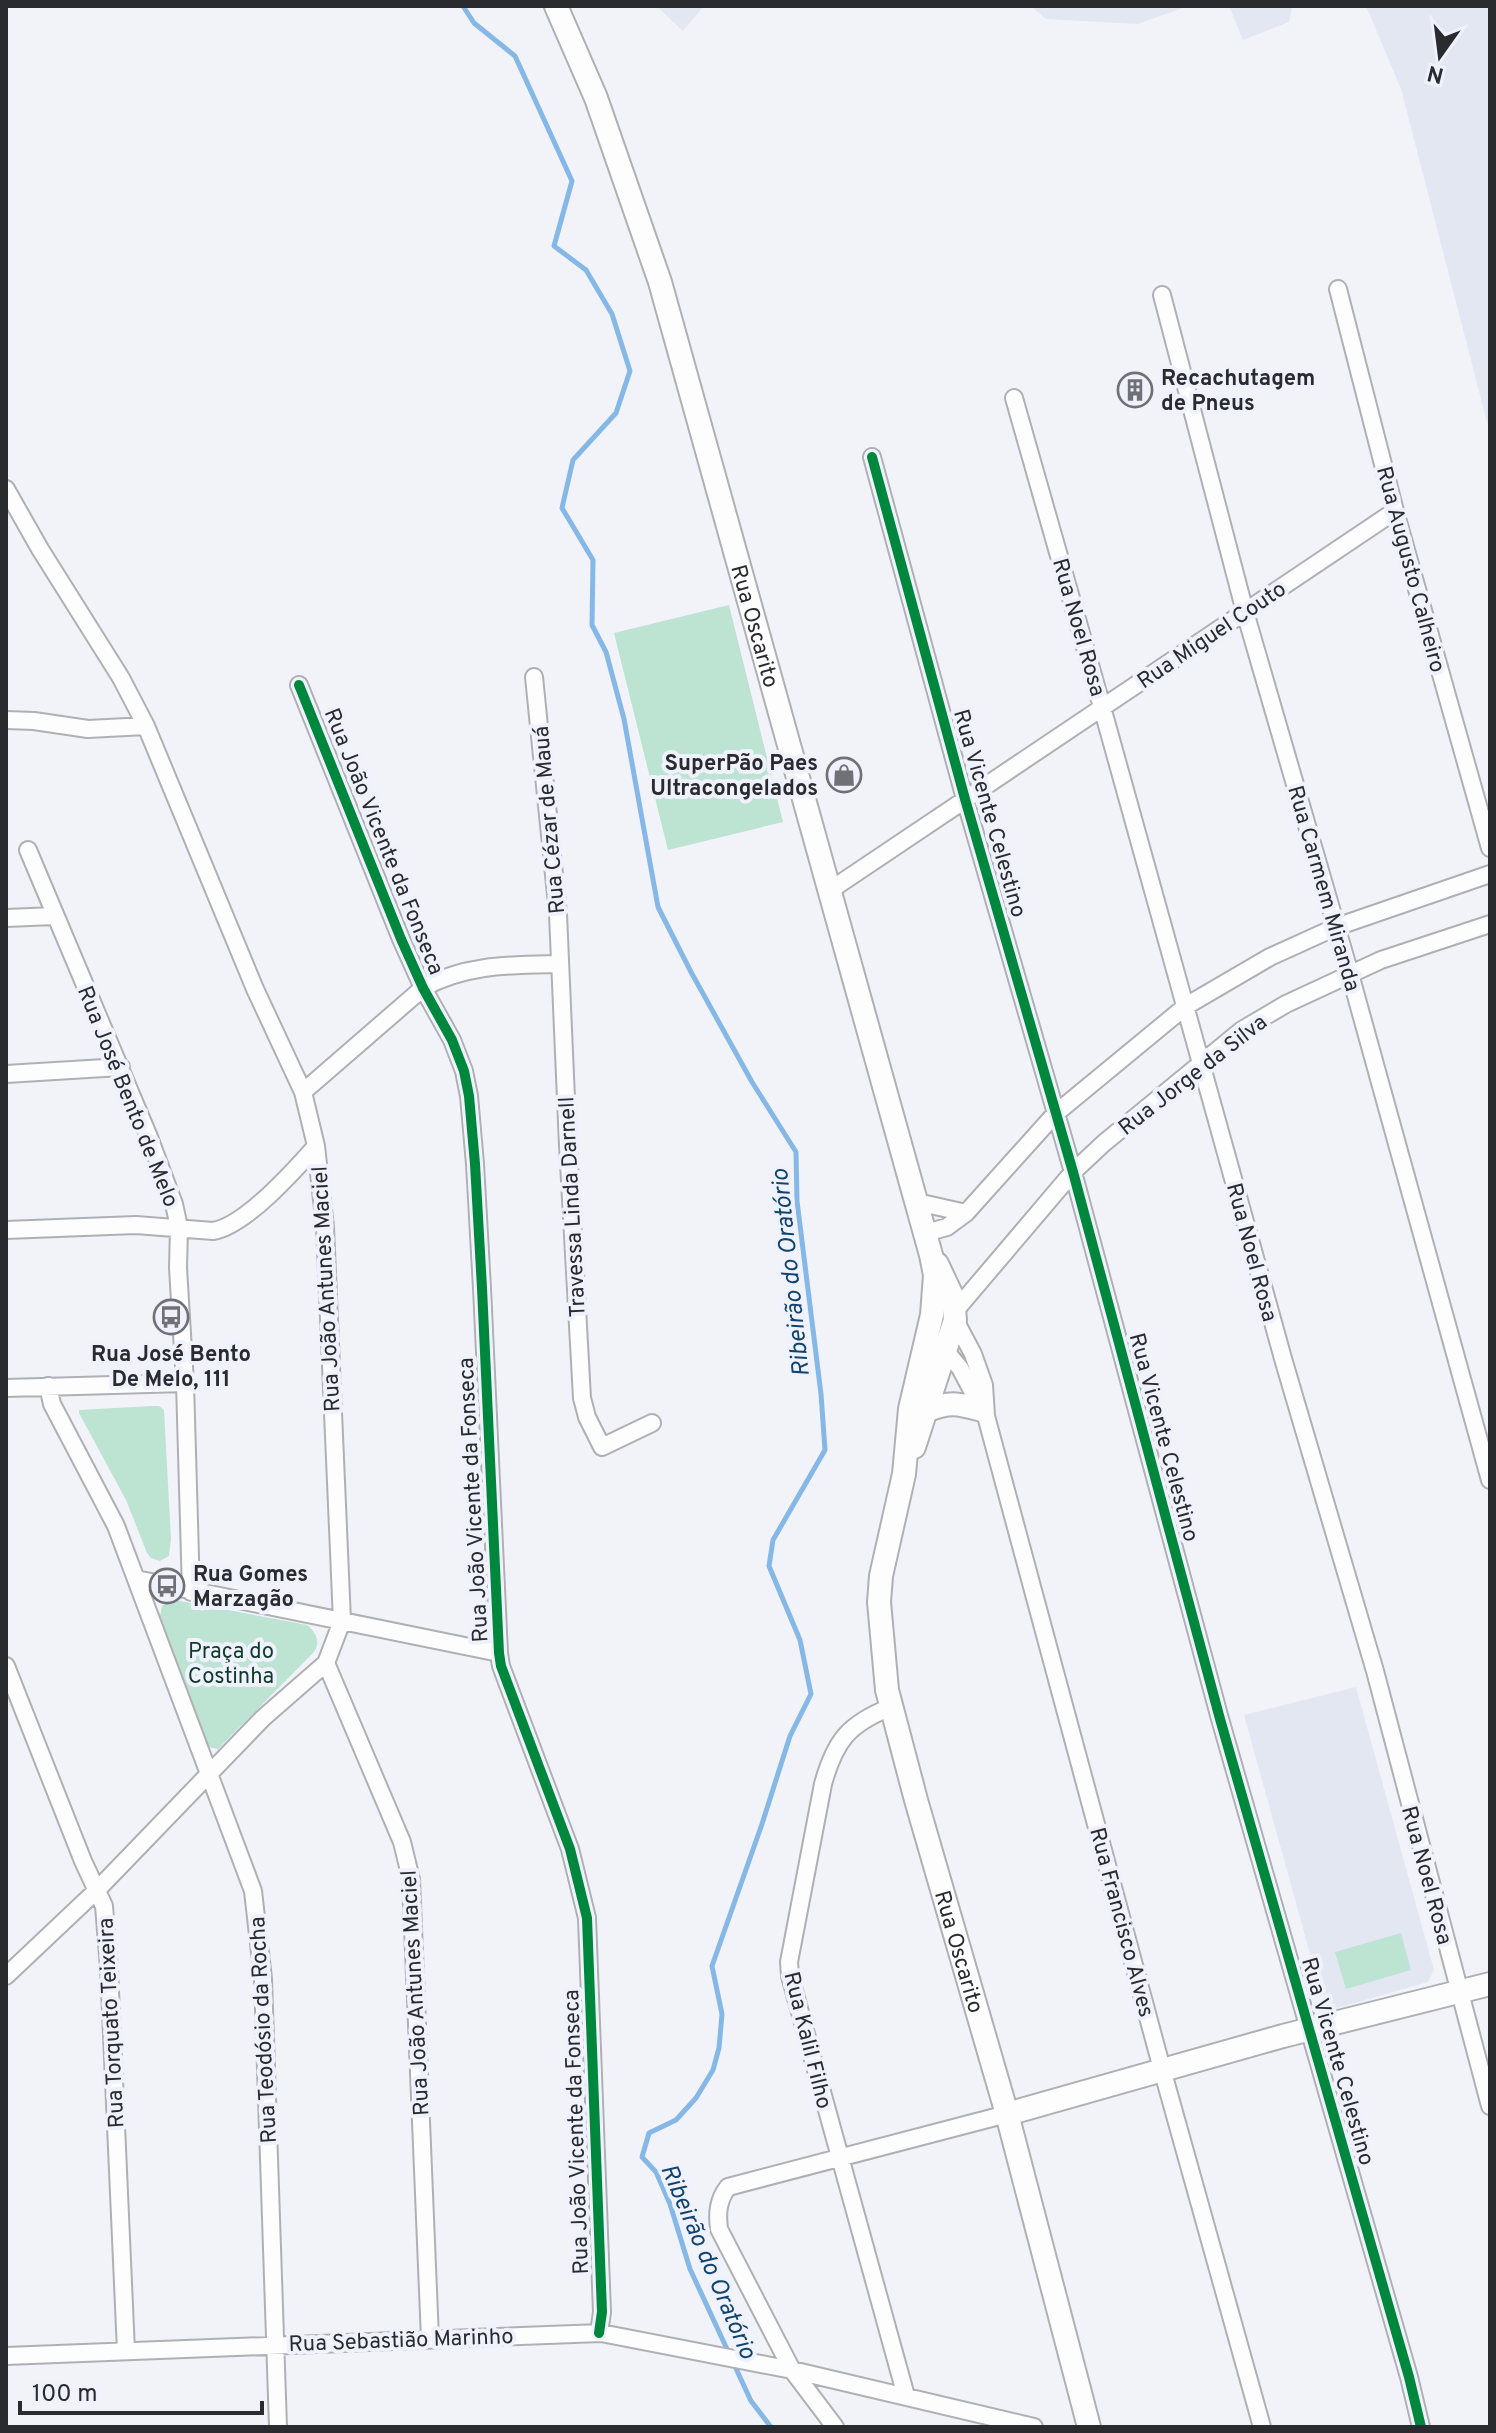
<svg xmlns="http://www.w3.org/2000/svg" width="1496" height="2433" viewBox="0 0 1496 2433" font-family="Overpass,sans-serif">
<rect width="100%" height="100%" fill="#f2f3f9"/>
<path fill="#e3e7f2" d="M 656,6 L 704,6 L 683,31 Z
M 1031,6 L 1189,6 L 1137,24 L 1046,19 Z
M 1229,6 L 1292,6 L 1289,22 L 1243,40 Z
M 1366,6 L 1490,6 L 1490,434 L 1401,89 Z
M 1356,1687 L 1434,1970 L 1428,1982 L 1337,2008 L 1322,1997 L 1244,1715 Z"/>
<path fill="#bde3d2" d="M 729,605 L 783,822 L 668,850 L 614,633 Z
M 152,1406 L 159,1406 L 164,1410 L 171,1539 L 169,1556 L 160,1561 L 151,1558 L 147,1553 L 126,1500 L 79,1413 L 79,1410 Z
M 175,1600 L 307,1625 C 316,1632 321,1642 314,1652 L 218,1749 L 208,1747 L 205,1743 L 159,1621 L 162,1606 L 169,1601 Z
M 1401,1933 L 1411,1970 L 1346,1989 L 1335,1952 Z"/>
<g fill="none" stroke-linecap="round" stroke-linejoin="round">
<path stroke="#86b8e7" stroke-width="5" d="M 463,6 L 474,23 L 515,56 L 572,181 L 554,246 L 586,270 L 612,314 L 630,371 L 616,413 L 573,460 L 562,508 L 593,560 L 592,625 L 606,652 L 624,719 L 658,907 L 691,972 L 752,1082 L 796,1152 L 797,1201 L 821,1394 L 825,1450 L 773,1540 L 769,1566 L 800,1640 L 811,1694 L 790,1736 L 762,1824 L 712,1966 L 722,2014 L 719,2048 L 713,2070 L 696,2098 L 676,2120 L 649,2133 L 642,2157 L 656,2172 L 670,2204 L 690,2269 L 751,2401 L 771,2427"/>
<g stroke="#afb0b4" stroke-width="20">
<path id="street" d="M 1338,289 L 1395,511 L 1490,848
M 1162,295 L 1245,612 L 1350,974 L 1490,1480
M 1014,398 L 1102,707 L 1284,1362 L 1375,1671 L 1490,2106
M 872,457 L 965,799 L 1073,1172 L 1220,1719 L 1409,2377 L 1421,2427
M 6,489 L 40,549 L 121,678 L 146,726 L 255,989 L 303,1092 L 316,1146 L 325,1227 L 342,1621 L 326,1663 L 263,1718 L 97,1890 L 6,1976
M 534,677 L 558,914 L 568,1145 L 582,1398 L 587,1417 L 602,1447 L 652,1423
M 299,685 L 401,939 L 423,988 L 452,1040 L 464,1071 L 469,1096 L 475,1164 L 482,1288 L 499,1653 L 501,1666 L 570,1849 L 587,1918 L 602,2312 L 599,2333
M 6,720 L 34,721 L 88,729 L 146,726
M 28,850 L 149,1137 L 174,1204 L 179,1227 L 178,1268 L 185,1383 L 191,1592
M 829,891 L 1395,511
M 6,918 L 55,916
M 6,1074 L 121,1067
M 303,1092 L 423,988 C 465,964 512,965 559,964
M 917,1202 L 966,1213
M 6,1230 L 136,1225 L 213,1231 C 245,1226 294,1171 316,1146
M 926,1233 L 947,1227 L 966,1213 L 1055,1114 L 1186,1006 L 1270,957 L 1336,927 L 1490,874
M 955,1311 L 1073,1172 L 1104,1143 L 1242,1030 L 1286,1004 L 1381,960 L 1490,924
M 952,1318 L 955,1320 L 973,1354 L 984,1385 L 986,1416 L 1162,2069 L 1262,2427
M 940,1344 L 960,1368 L 983,1411
M 48,1386 L 52,1404 L 116,1526 L 253,1891 L 263,1979 L 278,2427
M 6,1388 L 185,1383
M 136,1579 L 499,1653
M 326,1663 L 402,1842 L 411,1879 L 430,2339
M 6,1666 L 83,1861 L 104,1906 L 109,1968 L 126,2351
M 891,1707 C 848,1724 835,1741 823,1784 L 789,1962 L 790,1976 L 906,2396
M 6,2356 L 601,2333 L 792,2370 L 1034,2427
M 835,2427 L 792,2370 L 719,2229 C 717,2213 718,2200 728,2187 L 1007,2114"/>
</g>
<g stroke="#afb0b4" stroke-width="26">
<g id="secondary">
<path id="s1" d="M 556,6 L 596,98 L 660,282 L 931,1255 L 935,1275 L 932,1315 L 910,1409 L 904,1474 L 881,1576 L 879,1602 L 887,1690 L 916,1800 L 1007,2114 L 1089,2427"/>
<path d="M 928,1410 C 951,1401 959,1404 982,1410"/>
<path d="M 914,1447 L 955,1320 L 953,1298 L 937,1264"/>
<path d="M 1007,2114 L 1283,2036 L 1490,1984"/>
</g>
</g>
<use href="#street" stroke="#fdfdfe" stroke-width="16"/>
<use href="#secondary" stroke="#fdfdfe" stroke-width="22"/>
<g stroke="#eff2fc" stroke-width="15">
<path id="cycleway" d="M 872,457 L 965,799 L 1073,1172 L 1220,1719 L 1409,2377 L 1421,2427
M 299,685 L 401,939 L 423,988 L 452,1040 L 464,1071 L 469,1096 L 475,1164 L 482,1288 L 499,1653 L 501,1666 L 570,1849 L 587,1918 L 602,2312 L 599,2333"/>
</g>
<use href="#cycleway" stroke="#00873e" stroke-width="10"/>
</g>
<defs>
<g id="building-ring" transform="scale(1.8)"><circle r="9.5" fill="#eff2fc" stroke="#707176" stroke-width="1.5"/><path d="M-4-6H4V6H1V3H-1V6H-4ZM-2.5-4.3h1.7v1.8h-1.7ZM.8-4.3h1.7v1.8H.8ZM-2.5-1h1.7V.8h-1.7ZM.8-1h1.7V.8H.8Z" fill="#707176"/></g>
<g id="shop-ring" transform="scale(1.8)"><circle r="9.5" fill="#eff2fc" stroke="#707176" stroke-width="1.5"/><path d="M-5-2.5h2.3a2.7 3.5 0 0 1 5.4 0H5L5.5 6h-11ZM-1.5-2.5h3a1.5 2.3 0 0 0-3 0Z" fill="#707176"/></g>
<g id="bus-ring" transform="scale(1.8)"><circle r="9.5" fill="#eff2fc" stroke="#707176" stroke-width="1.5"/><path d="M-5-6H5V4H4V6H2V4H-2V6H-4V4H-5ZM-3.5-4V0h7V-4ZM-3.5 1.2v1.5H-2V1.2ZM2 1.2v1.5H3.5V1.2Z" fill="#707176"/></g>
</defs>
<g fill-rule="evenodd">
<use href="#building-ring" x="1135" y="390"/>
<use href="#shop-ring" x="844" y="775"/>
<use href="#bus-ring" x="171" y="1317"/>
<use href="#bus-ring" x="167" y="1586"/>
</g>
<g text-anchor="middle" stroke-width="8" stroke-linejoin="round" paint-order="stroke">
<g font-size="22" font-weight="bold" fill="#2a2b2f" stroke="#eff2fc" text-anchor="start">
<text x="1161" y="385">Recachutagem<tspan x="1161" dy="25">de Pneus</tspan></text>
<text x="818" y="770" text-anchor="end">SuperPão Paes<tspan x="818" dy="25">Ultracongelados</tspan></text>
<text x="171" y="1361" text-anchor="middle">Rua José Bento<tspan x="171" dy="25">De Melo, 111</tspan></text>
<text x="193" y="1581">Rua Gomes<tspan x="193" dy="25">Marzagão</tspan></text>
</g>
<g font-size="22" fill="#2a2b2f" stroke="#eff2fc">
<text transform="translate(1412 569) rotate(75)" y="8">Rua Augusto Calheiro</text>
<text dy="8" stroke="none"><textPath href="#s1" startOffset="652">Rua Oscarito</textPath></text>
<text transform="translate(1080 627) rotate(74)" y="8">Rua Noel Rosa</text>
<text transform="translate(1211 634) rotate(-34)" y="8">Rua Miguel Couto</text>
<text transform="translate(991 813) rotate(74)" y="8">Rua Vicente Celestino</text>
<text transform="translate(548 820) rotate(-95)" y="8">Rua Cézar de Mauá</text>
<text transform="translate(385 841) rotate(68)" y="8">Rua João Vicente da Fonseca</text>
<text transform="translate(1325 888) rotate(74)" y="8">Rua Carmem Miranda</text>
<text transform="translate(1192 1074) rotate(-38)" y="8">Rua Jorge da Silva</text>
<text transform="translate(129 1096) rotate(68)" y="8">Rua José Bento de Melo</text>
<text transform="translate(571 1207) rotate(-93)" y="8">Travessa Linda Darnell</text>
<text transform="translate(1253 1252) rotate(75)" y="8">Rua Noel Rosa</text>
<text transform="translate(325 1289) rotate(-93)" y="8">Rua João Antunes Maciel</text>
<text transform="translate(1165 1437) rotate(75)" y="8">Rua Vicente Celestino</text>
<text transform="translate(472 1500) rotate(-93)" y="8">Rua João Vicente da Fonseca</text>
<text transform="translate(1428 1875) rotate(75)" y="8">Rua Noel Rosa</text>
<text transform="translate(1123 1922) rotate(75)" y="8">Rua Francisco Alves</text>
<text dy="8" stroke="none"><textPath href="#s1" startOffset="2018">Rua Oscarito</textPath></text>
<text transform="translate(414 1993) rotate(-93)" y="8">Rua João Antunes Maciel</text>
<text transform="translate(110 2023) rotate(-93)" y="8">Rua Torquato Teixeira</text>
<text transform="translate(262 2030) rotate(-93)" y="8">Rua Teodósio da Rocha</text>
<text transform="translate(809 2040) rotate(76)" y="8">Rua Kalil Filho</text>
<text transform="translate(1339 2061) rotate(74)" y="8">Rua Vicente Celestino</text>
<text transform="translate(575 2132) rotate(-92)" y="8">Rua João Vicente da Fonseca</text>
<text transform="translate(401 2339) rotate(-2)" y="8">Rua Sebastião Marinho</text>
</g>
<g font-size="22" fill="#0f3c29" stroke="#eff2fc">
<text x="231" y="1658">Praça do<tspan x="231" dy="25">Costinha</tspan></text>
</g>
<g font-size="24" font-style="italic" fill="#10446f" stroke="#eff2fc">
<text transform="translate(790 1273) rotate(-96)" y="8">Ribeirão do Oratório</text>
<text transform="translate(709 2261) rotate(67)" y="8">Ribeirão do Oratório</text>
</g>
</g>
<rect width="1496" height="2433" fill="none" stroke="#2a2b2f" stroke-width="16"/>
<g transform="translate(1440 56) rotate(194)" stroke="#eff2fc" stroke-width="6" paint-order="stroke">
<path d="M0-6L14 30L0 20L-14 30Z" fill="#2a2b2f"/>
<text y="-12" font-size="22" font-weight="bold" text-anchor="middle" fill="#2a2b2f">N</text>
</g>
<path d="M20 2401v12h242v-12" fill="none" stroke="#2a2b2f" stroke-width="4"/>
<text x="32" y="2401" font-size="24" fill="#2a2b2f" stroke="#eff2fc" stroke-width="6" paint-order="stroke">100 m</text>
</svg>
